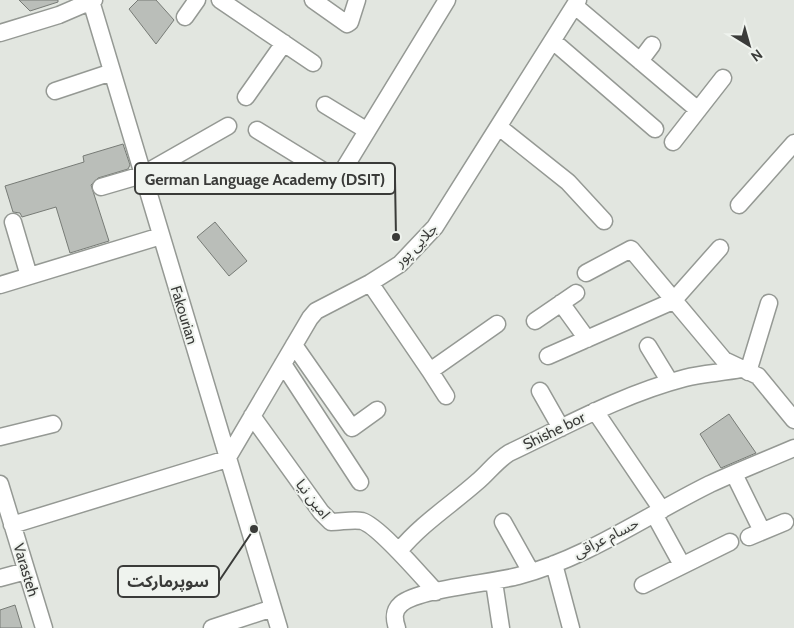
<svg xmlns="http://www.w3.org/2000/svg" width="794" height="628" viewBox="0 0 794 628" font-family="Cabin,'Noto Sans Arabic',sans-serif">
<rect width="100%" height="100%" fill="#e2e6e0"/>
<path fill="#babeb9" stroke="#777b76" d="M 19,0 L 58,0 L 58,2 L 30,11 Z
M 138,0 L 156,0 L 174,20 L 156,44 L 129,9 Z
M 123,144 L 130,165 L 128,169 L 98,178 L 91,185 L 109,241 L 70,253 L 56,207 L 22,217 L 20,213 L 13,212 L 5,186 L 84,162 L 83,156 Z
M 215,222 L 247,261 L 229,276 L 197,237 Z
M 729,414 L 756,453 L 721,468 L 700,434 Z
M 15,605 L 22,628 L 0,628 L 0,610 Z"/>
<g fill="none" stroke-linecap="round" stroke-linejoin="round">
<g stroke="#959994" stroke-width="19">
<path id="minor" d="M 220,0 L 313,63
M 313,0 L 347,24 L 350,22 L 357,0
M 91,1 L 279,628
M 575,6 L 698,110
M 185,17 L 197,0
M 0,33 L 59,15 L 94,0
M 553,41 L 655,129
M 640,61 L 652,45
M 55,91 L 112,72
M 246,97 L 284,43
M 325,105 L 366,130
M 499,127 L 568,182 L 604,221
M 257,130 L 335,178 L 339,177 L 447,0
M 673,142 L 723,78
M 101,187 L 142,175 L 228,126
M 739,205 L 794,143
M 13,222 L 29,276
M 586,273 L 631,249 L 724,360 L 758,376 L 794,420
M 370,283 L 430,371
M 0,285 L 161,236
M 561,303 L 587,339
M 535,321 L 576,293
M 294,345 L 352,428 L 377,410
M 648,346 L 670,382
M 548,356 L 673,301 L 720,248
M 283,364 L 360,482
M 748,372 L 769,303
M 540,391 L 561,428
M 446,396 L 430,371 L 497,324
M 595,411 L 662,510
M 252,416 L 321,512 L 331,522 C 341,522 353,519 362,521 C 379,526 422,577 436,592
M 0,437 L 53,424
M 734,474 L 762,531
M 0,484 L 44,628
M 654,514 L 682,565
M 503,522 L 531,572
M 12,525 L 227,459 L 310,318 L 316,311 L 370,283 L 400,264 L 435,227 L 578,0
M 749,537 L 785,522
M 399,551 C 421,524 451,505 477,482 C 488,473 496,461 509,453 C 566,426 623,394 685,378 C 703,373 722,373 741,369
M 554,564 L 571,628
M 0,578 L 26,571
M 494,582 L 501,628
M 643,585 L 730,542
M 212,628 L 273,608
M 397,628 C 394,619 393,611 401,604 C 418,589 492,583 518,576 C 587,558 647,515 710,484 C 738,471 766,460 794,448"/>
</g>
<use href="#minor" stroke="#fff" stroke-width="16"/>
</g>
<g text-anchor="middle" stroke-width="4" stroke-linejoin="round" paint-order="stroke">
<g font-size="15" fill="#3a3b39" stroke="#eff3ee">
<text transform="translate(416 245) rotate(-45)" y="5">جلایی پور</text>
<text transform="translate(184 315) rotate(73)" y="5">Fakourian</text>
<text transform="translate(554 431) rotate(-26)" y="5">Shishe bor</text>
<text transform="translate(313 499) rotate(52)" y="5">امین نیا</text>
<text transform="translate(606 538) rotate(-27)" y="5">حسام عراقی</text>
<text transform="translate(26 570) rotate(73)" y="5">Varasteh</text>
</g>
</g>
<path fill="none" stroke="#3a3b39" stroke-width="2" d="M396 237L395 179M254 529L219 581"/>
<g fill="#3a3b39" stroke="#eff3ee" stroke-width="2">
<circle cx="396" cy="237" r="5"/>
<circle cx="254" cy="529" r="5"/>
</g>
<g fill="#eff3ee" stroke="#3a3b39" stroke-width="2">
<rect x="135" y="163" width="260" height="31" rx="5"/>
<rect x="118" y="566" width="101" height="31" rx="5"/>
</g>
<g font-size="16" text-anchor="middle" font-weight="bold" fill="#3a3b39">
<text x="265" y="185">German Language Academy (DSIT)</text>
<text x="168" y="587">سوپرمارکت</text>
</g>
<g transform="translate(749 45) rotate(143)" stroke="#eff3ee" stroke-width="4" paint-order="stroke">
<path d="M0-4L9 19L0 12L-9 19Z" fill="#3a3b39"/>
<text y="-8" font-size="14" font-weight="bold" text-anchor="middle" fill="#3a3b39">N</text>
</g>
</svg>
